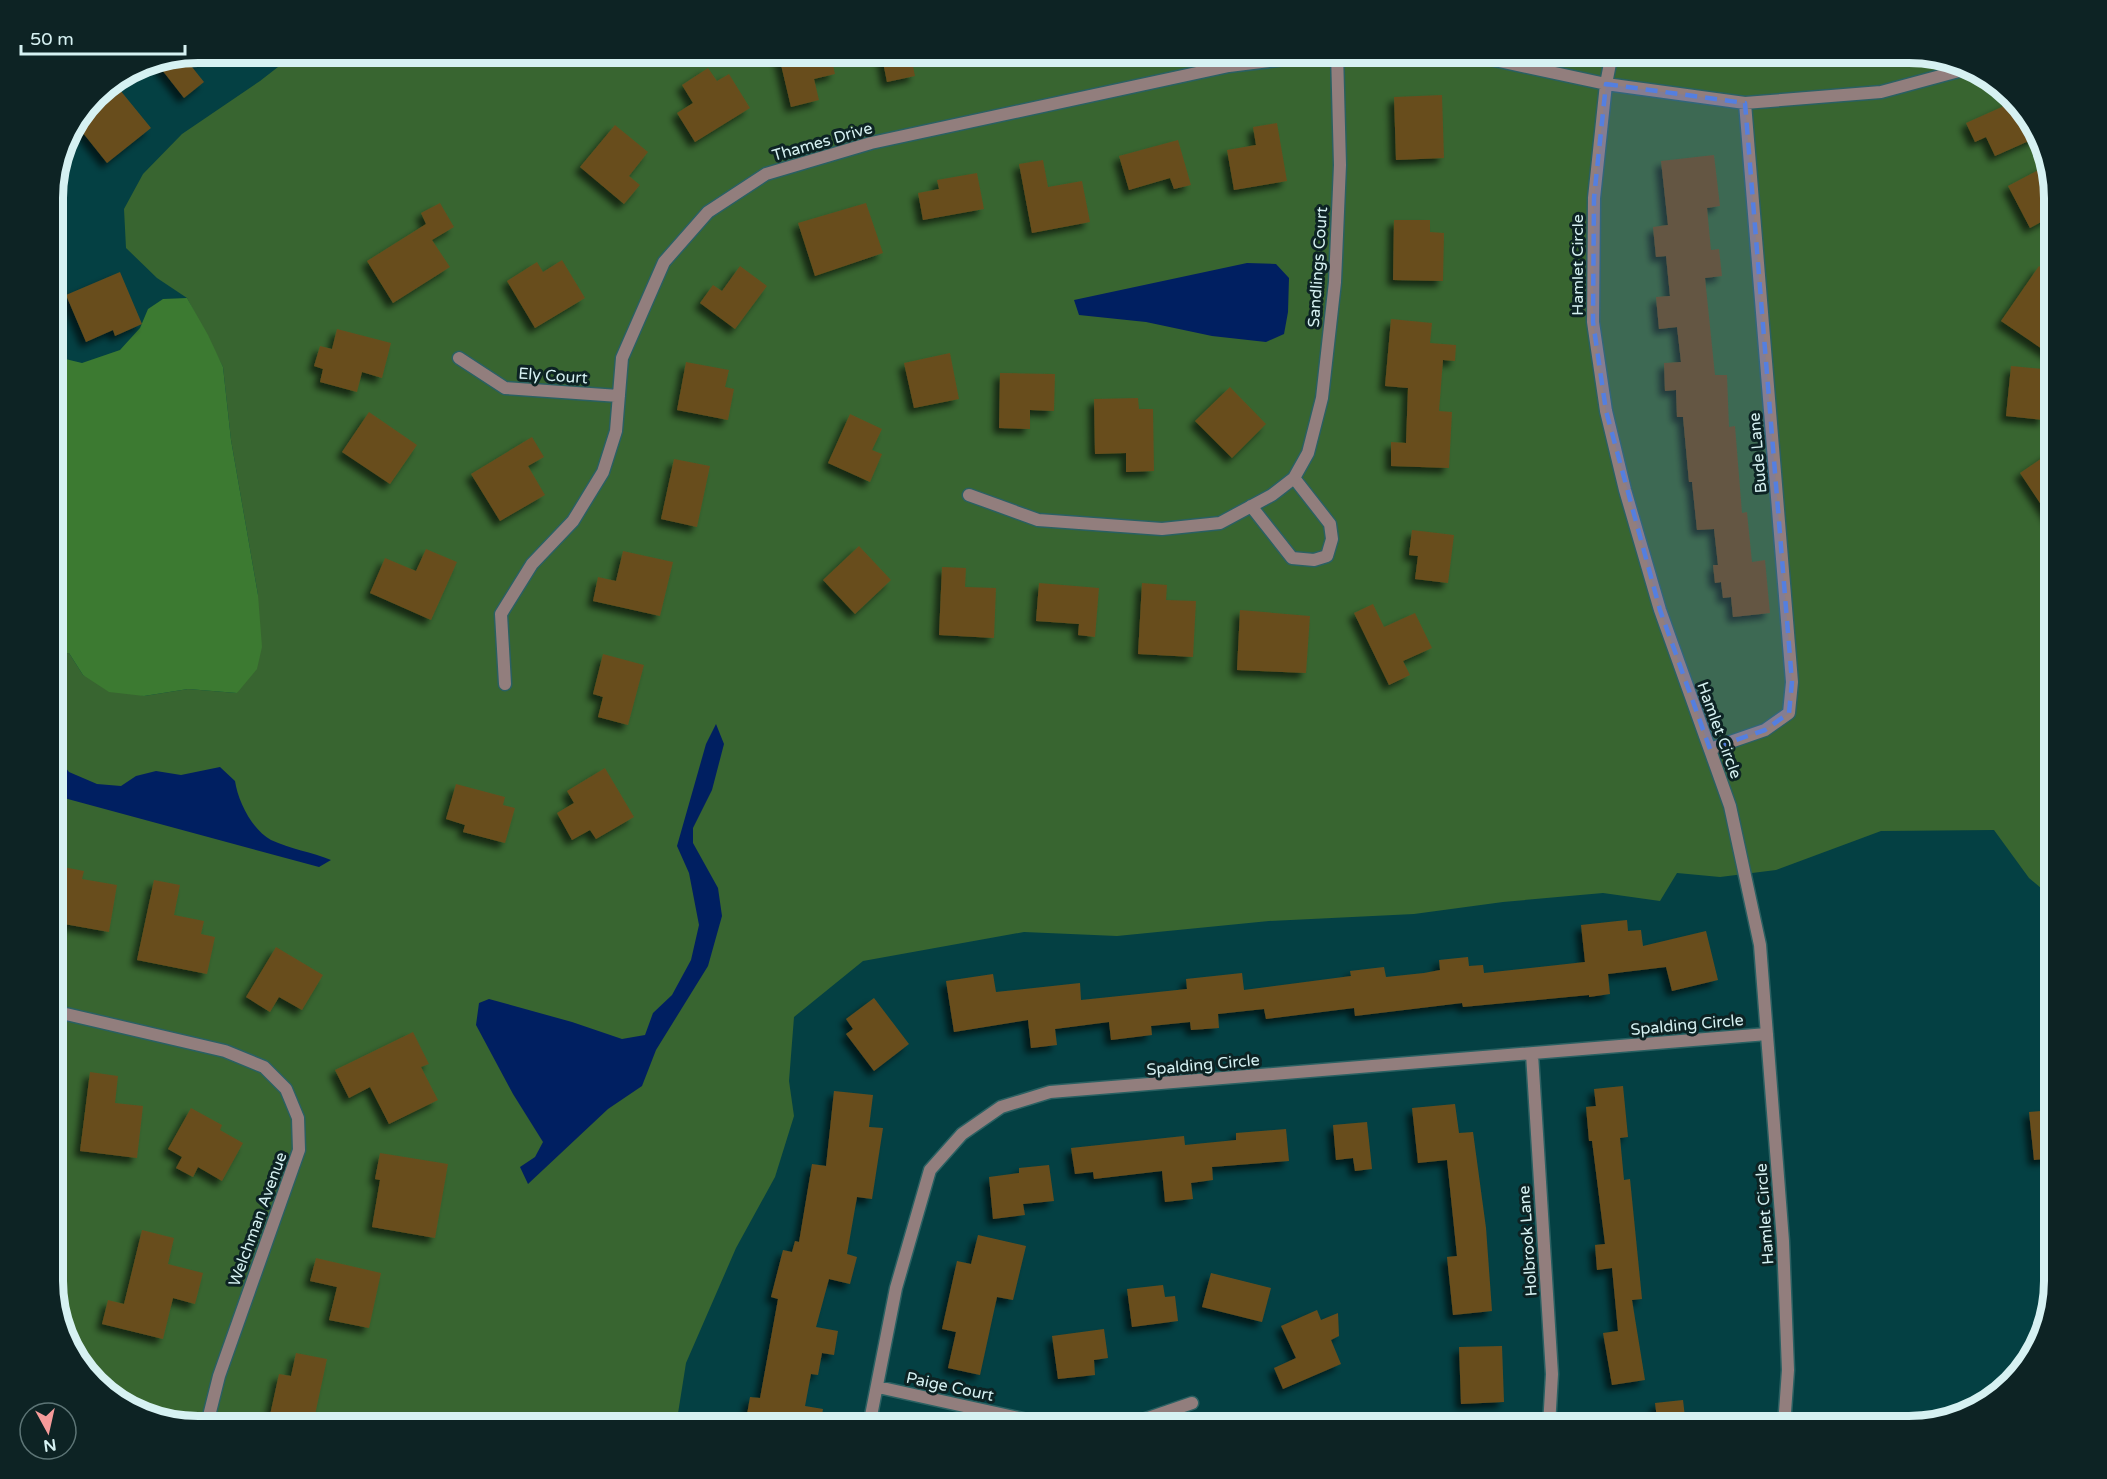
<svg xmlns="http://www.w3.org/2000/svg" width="2107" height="1479" viewBox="0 0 2107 1479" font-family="'Varela Round',sans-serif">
<defs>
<filter id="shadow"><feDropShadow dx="-5.5" dy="5.5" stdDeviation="3" flood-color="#0009"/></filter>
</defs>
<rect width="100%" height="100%" fill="#044043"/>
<path fill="#386530" d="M 296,53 L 1909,53 L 1955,60 L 1997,82 L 2039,134 L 2054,198 L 2054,899 L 2029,878 L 1994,830 L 1881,831 L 1776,870 L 1720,877 L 1677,873 L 1660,901 L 1603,893 L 1503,902 L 1414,914 L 1269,921 L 1117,936 L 1024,932 L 863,961 L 794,1017 L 789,1081 L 794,1116 L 775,1177 L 736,1248 L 686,1363 L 676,1426 L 198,1426 L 152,1419 L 110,1397 L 72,1353 L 53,1290 L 53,654 L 69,653 L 83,675 L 144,696 L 188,689 L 237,693 L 258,595 L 231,440 L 223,367 L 187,298 L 157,278 L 126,248 L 124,209 L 143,174 L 182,134 L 260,81 Z"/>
<path fill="#3c7a31" d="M 187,298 L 208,335 L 223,367 L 231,440 L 258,595 L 262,647 L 257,669 L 237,693 L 188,689 L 144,696 L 109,692 L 83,675 L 69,653 L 53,654 L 53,356 L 82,363 L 120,350 L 140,328 L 148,309 L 163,299 Z"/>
<path fill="#001f61" d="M 1247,263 L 1276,264 L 1289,278 L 1288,312 L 1284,334 L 1266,342 L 1212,336 L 1146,322 L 1079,315 L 1074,300 Z
M 716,724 L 724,744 L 712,790 L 693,828 L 693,843 L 718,888 L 722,916 L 708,966 L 656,1050 L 642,1086 L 608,1109 L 528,1184 L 520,1167 L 535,1157 L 543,1142 L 513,1094 L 476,1025 L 479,1003 L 489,999 L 572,1022 L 622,1039 L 645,1035 L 653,1013 L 672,995 L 691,960 L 699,925 L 689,873 L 677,846 L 706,744 Z
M 53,752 L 69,772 L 97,784 L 121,786 L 136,776 L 156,771 L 181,775 L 220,767 L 235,781 C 238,801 252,830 271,840 C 290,849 312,852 331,860 L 319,867 L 53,795 Z"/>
<path fill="#684e1d" filter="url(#shadow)" d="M 198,52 L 211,52 L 192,67 L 204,82 L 184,98 L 155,61 Z
M 778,52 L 830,52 L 835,74 L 814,79 L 819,100 L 791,107 Z
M 881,52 L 910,52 L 915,76 L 887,82 Z
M 708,68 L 717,81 L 729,74 L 750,108 L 695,142 L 677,113 L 693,103 L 682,85 Z
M 120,90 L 151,128 L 107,163 L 75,123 L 91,103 L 95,109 Z
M 1442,95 L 1444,158 L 1396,160 L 1394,97 Z
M 2013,102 L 2040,136 L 1995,156 L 1986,137 L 1975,142 L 1966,123 Z
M 1277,123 L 1287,181 L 1234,190 L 1227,150 L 1256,145 L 1253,127 Z
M 615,125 L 648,152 L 629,176 L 640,185 L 624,204 L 580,167 Z
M 1178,140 L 1191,185 L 1174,189 L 1170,178 L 1129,190 L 1119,156 Z
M 1714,155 L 1720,206 L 1707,208 L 1711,250 L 1719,249 L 1722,276 L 1705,278 L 1715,375 L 1727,375 L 1729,427 L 1735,426 L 1742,513 L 1747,512 L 1752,562 L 1765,560 L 1770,613 L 1733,617 L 1731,597 L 1723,598 L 1721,582 L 1715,583 L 1713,565 L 1718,565 L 1714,529 L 1697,530 L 1692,482 L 1689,482 L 1683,417 L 1677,417 L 1676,390 L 1665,391 L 1664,363 L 1681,362 L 1677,327 L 1659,329 L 1656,297 L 1670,296 L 1666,256 L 1656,257 L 1653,227 L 1668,225 L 1661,161 Z
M 1043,160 L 1048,187 L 1082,181 L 1090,222 L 1032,233 L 1019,164 Z
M 2044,167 L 2050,181 L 2054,198 L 2054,215 L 2030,228 L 2008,186 Z
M 977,173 L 984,209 L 923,220 L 918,193 L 939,189 L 937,180 Z
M 440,203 L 454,227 L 432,240 L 450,267 L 393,303 L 367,261 L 426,224 L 421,213 Z
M 866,203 L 883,253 L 815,276 L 798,223 Z
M 1394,220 L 1430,220 L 1430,232 L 1444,233 L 1443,281 L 1393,280 Z
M 562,260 L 585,298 L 535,328 L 507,281 L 537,262 L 543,272 Z
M 740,266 L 767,286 L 735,329 L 700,303 L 713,285 L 722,291 Z
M 2039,266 L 2054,276 L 2054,357 L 2001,321 Z
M 120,272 L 142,324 L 115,336 L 113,330 L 86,342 L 66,295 Z
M 1391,319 L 1432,323 L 1430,343 L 1456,345 L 1455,361 L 1443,360 L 1439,411 L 1452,412 L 1449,468 L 1391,466 L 1391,442 L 1406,443 L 1408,388 L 1385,386 Z
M 337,329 L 391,343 L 382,378 L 362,372 L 357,392 L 320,382 L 323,369 L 314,366 L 320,346 L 332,349 Z
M 950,353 L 959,399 L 914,408 L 904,363 Z
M 686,362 L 729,370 L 725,387 L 734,389 L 728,420 L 677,410 Z
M 2011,366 L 2054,370 L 2054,397 L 2046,396 L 2044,420 L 2006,416 Z
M 1000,373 L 1055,374 L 1054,411 L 1030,410 L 1030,429 L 999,428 Z
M 1230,387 L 1266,424 L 1232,458 L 1195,421 Z
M 1138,398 L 1139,409 L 1153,409 L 1154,471 L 1126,472 L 1126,453 L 1095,454 L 1094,399 Z
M 369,412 L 417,445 L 390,484 L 342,452 Z
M 850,414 L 882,429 L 872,450 L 882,454 L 870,482 L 828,463 Z
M 532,437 L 544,457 L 528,466 L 545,495 L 500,521 L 471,474 Z
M 2054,450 L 2054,524 L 2020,473 Z
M 674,459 L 710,466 L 697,527 L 661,519 Z
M 1412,530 L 1454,535 L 1448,583 L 1415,579 L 1418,556 L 1409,555 Z
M 859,546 L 891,580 L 855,614 L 823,580 Z
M 426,549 L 457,562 L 431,620 L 370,593 L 385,558 L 416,571 Z
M 623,551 L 673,562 L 660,616 L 593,601 L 598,577 L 616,581 Z
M 942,567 L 966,568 L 965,587 L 996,588 L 994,638 L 939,635 Z
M 1039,583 L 1099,588 L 1095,637 L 1078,635 L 1079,624 L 1036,621 Z
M 1142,583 L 1167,585 L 1166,600 L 1196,601 L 1193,657 L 1138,654 Z
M 1373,604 L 1384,627 L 1415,613 L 1432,648 L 1403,661 L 1410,675 L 1389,685 L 1354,613 Z
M 1240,610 L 1310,616 L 1306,673 L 1237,670 Z
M 603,654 L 644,665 L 628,725 L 598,717 L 603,697 L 593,694 Z
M 605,768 L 634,817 L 596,839 L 590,830 L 572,840 L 557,813 L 574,803 L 567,791 Z
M 456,784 L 505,797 L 503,805 L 515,808 L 505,843 L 463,832 L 465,825 L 446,819 Z
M 53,865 L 84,871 L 82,879 L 117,885 L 109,932 L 53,922 Z
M 154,880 L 180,885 L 174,915 L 204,921 L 201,934 L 215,937 L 207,974 L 137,960 Z
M 1627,920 L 1628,931 L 1641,930 L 1643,946 L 1706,931 L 1718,980 L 1672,991 L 1666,967 L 1608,974 L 1610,994 L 1589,997 L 1589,995 L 1463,1007 L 1462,1003 L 1355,1016 L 1354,1008 L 1266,1019 L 1264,1009 L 1218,1014 L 1219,1028 L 1191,1030 L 1190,1022 L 1151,1026 L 1152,1035 L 1111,1040 L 1109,1022 L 1055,1029 L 1057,1045 L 1031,1048 L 1028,1020 L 954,1032 L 946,981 L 993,974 L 996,992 L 1080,983 L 1081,1000 L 1187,989 L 1186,979 L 1242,973 L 1244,990 L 1351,976 L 1350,971 L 1384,967 L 1386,977 L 1424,973 L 1440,970 L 1439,960 L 1468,957 L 1469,966 L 1483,965 L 1484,973 L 1585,962 L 1581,925 Z
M 276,947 L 323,975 L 302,1010 L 279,997 L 270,1012 L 246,997 Z
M 874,998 L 909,1044 L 874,1071 L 846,1034 L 853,1029 L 846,1019 Z
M 413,1032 L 429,1064 L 421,1067 L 438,1100 L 389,1124 L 370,1087 L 349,1098 L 335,1070 Z
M 90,1072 L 118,1076 L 115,1103 L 143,1106 L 137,1158 L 80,1151 Z
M 1623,1086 L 1628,1137 L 1620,1138 L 1624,1180 L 1630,1179 L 1642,1299 L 1632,1300 L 1645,1380 L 1612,1385 L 1603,1333 L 1618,1331 L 1612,1268 L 1597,1270 L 1595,1245 L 1605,1244 L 1592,1141 L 1589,1141 L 1586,1107 L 1596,1106 L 1594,1089 Z
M 834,1091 L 873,1095 L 869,1127 L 883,1128 L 872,1199 L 857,1197 L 847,1254 L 857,1257 L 850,1284 L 829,1279 L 816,1327 L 838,1331 L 834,1355 L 822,1353 L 818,1375 L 811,1374 L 805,1406 L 823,1409 L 820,1426 L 745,1426 L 750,1397 L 760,1398 L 778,1299 L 771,1297 L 783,1250 L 792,1252 L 795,1241 L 799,1242 L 812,1164 L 826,1166 Z
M 1455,1104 L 1459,1133 L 1473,1132 L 1486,1228 L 1492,1311 L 1453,1315 L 1447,1257 L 1457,1256 L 1447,1160 L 1418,1163 L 1412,1108 Z
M 191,1108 L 222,1125 L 220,1130 L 243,1143 L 222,1181 L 198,1167 L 193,1177 L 176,1168 L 182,1157 L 168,1149 Z
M 2054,1110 L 2054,1158 L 2034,1160 L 2029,1112 Z
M 1367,1122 L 1372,1169 L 1355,1171 L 1353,1158 L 1336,1160 L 1333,1125 Z
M 1286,1129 L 1289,1161 L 1212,1167 L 1213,1180 L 1191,1183 L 1193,1199 L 1165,1202 L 1162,1171 L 1094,1179 L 1093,1172 L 1075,1174 L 1071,1148 L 1184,1136 L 1185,1145 L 1236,1140 L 1236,1133 Z
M 380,1153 L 448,1164 L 435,1238 L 372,1227 L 380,1180 L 375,1179 Z
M 1049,1165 L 1054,1201 L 1023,1204 L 1025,1215 L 993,1219 L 989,1177 L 1019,1173 L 1019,1168 Z
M 142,1230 L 174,1238 L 168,1264 L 203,1273 L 195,1304 L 173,1298 L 163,1339 L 102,1324 L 108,1300 L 124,1304 Z
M 978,1235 L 1026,1246 L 1013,1300 L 997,1297 L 980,1375 L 948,1368 L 956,1332 L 942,1329 L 957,1261 L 971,1264 Z
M 316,1258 L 381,1273 L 369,1328 L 329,1320 L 337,1287 L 310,1281 Z
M 1211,1273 L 1271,1288 L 1262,1322 L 1202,1307 Z
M 1163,1285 L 1165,1297 L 1175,1296 L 1178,1321 L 1132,1327 L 1127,1289 Z
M 1317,1310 L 1321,1320 L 1338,1313 L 1339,1336 L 1331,1340 L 1341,1364 L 1283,1389 L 1274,1368 L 1296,1358 L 1281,1326 Z
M 1104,1329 L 1108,1358 L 1094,1360 L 1095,1375 L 1058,1379 L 1052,1336 Z
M 1502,1346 L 1504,1402 L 1461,1404 L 1459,1347 Z
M 296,1353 L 327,1359 L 313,1424 L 270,1415 L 279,1374 L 291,1376 Z
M 1683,1400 L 1686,1426 L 1658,1426 L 1655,1403 Z"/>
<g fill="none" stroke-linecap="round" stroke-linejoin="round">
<g stroke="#2a6062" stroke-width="15">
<path id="minor" d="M 1338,53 L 1476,56 L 1606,84 L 1745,103 L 1881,92 L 1970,68
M 1612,53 L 1606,84 L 1594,198 L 1593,322 L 1606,411 L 1625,490 L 1660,610 L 1730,806 L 1760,945 L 1783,1241 L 1788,1370 L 1784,1426
M 459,358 L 505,388 L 619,396
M 969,495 L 1038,520 L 1162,529 L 1220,523 L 1272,495 L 1294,478 L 1308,453 L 1322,398 L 1335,282 L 1340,165 L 1337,53
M 1251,506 L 1292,558 L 1314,560 L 1327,556 L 1332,539 L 1330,524 L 1294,478
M 505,684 L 501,614 L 532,564 L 573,521 L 603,472 L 616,431 L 622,358 L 664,262 L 708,212 L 766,174 L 871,143 L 1229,66 L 1337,53
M 1710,749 L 1765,730 L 1789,713 L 1792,682 L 1745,103
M 53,1011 L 225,1051 L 264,1067 L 286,1089 L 298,1118 L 299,1150 L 219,1376 L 209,1416 L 210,1426
M 1532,1054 L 1552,1374 L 1549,1426
M 878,1387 L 1032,1421 L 1086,1426
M 869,1426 L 896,1288 L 930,1170 L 962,1134 L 1001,1107 L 1050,1092 L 1767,1034
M 1125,1426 L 1192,1403"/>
</g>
<use href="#minor" stroke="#927e7d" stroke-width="12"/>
</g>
<path fill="#547fe0" fill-opacity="0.2" stroke="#547fe0" stroke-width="4.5" stroke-dasharray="12 8" stroke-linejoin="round" d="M 1606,84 L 1745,103 L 1792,682 L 1789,713 L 1765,730 L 1710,749 L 1660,610 L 1606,411 L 1593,322 L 1594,198 Z"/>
<g text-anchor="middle" stroke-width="6" stroke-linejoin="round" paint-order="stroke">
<g font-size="16" fill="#d6f1f2" stroke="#0d2324">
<text transform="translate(822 141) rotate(-16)" y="6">Thames Drive</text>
<text transform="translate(1577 265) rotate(-90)" y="6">Hamlet Circle</text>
<text transform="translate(1317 267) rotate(-86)" y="6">Sandlings Court</text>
<text transform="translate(553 375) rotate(4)" y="6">Ely Court</text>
<text transform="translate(1757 453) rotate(-95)" y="6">Bude Lane</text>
<text transform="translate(1720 730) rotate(70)" y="6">Hamlet Circle</text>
<text transform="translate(1687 1024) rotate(-5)" y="6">Spalding Circle</text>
<text transform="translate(1203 1064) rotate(-5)" y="6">Spalding Circle</text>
<text transform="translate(1764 1214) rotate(-94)" y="6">Hamlet Circle</text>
<text transform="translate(257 1219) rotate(-70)" y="6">Welchman Avenue</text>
<text transform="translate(1527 1241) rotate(-94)" y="6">Holbrook Lane</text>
<text transform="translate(950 1386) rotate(12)" y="6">Paige Court</text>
</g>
</g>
<path d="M0 0H2107V1479H0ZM198 63H1909A135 135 0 0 1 2044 198V1281A135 135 0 0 1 1909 1416H198A135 135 0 0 1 63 1281V198A135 135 0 0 1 198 63Z" fill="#0d2324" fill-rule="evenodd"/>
<path fill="none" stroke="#d6f1f2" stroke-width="8" d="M198 63H1909A135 135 0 0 1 2044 198V1281A135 135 0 0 1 1909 1416H198A135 135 0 0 1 63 1281V198A135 135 0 0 1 198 63Z"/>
<g transform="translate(48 1431) rotate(172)"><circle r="28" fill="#0d2324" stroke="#5d7576" stroke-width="1.5"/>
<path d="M0-4.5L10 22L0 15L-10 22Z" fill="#f59b9a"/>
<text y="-9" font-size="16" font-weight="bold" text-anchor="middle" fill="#d6f1f2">N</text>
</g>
<path d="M21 45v9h164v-9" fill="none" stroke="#d6f1f2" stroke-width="3"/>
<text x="30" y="45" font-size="18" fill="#d6f1f2" stroke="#0d2324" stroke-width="4.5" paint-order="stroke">50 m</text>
</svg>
